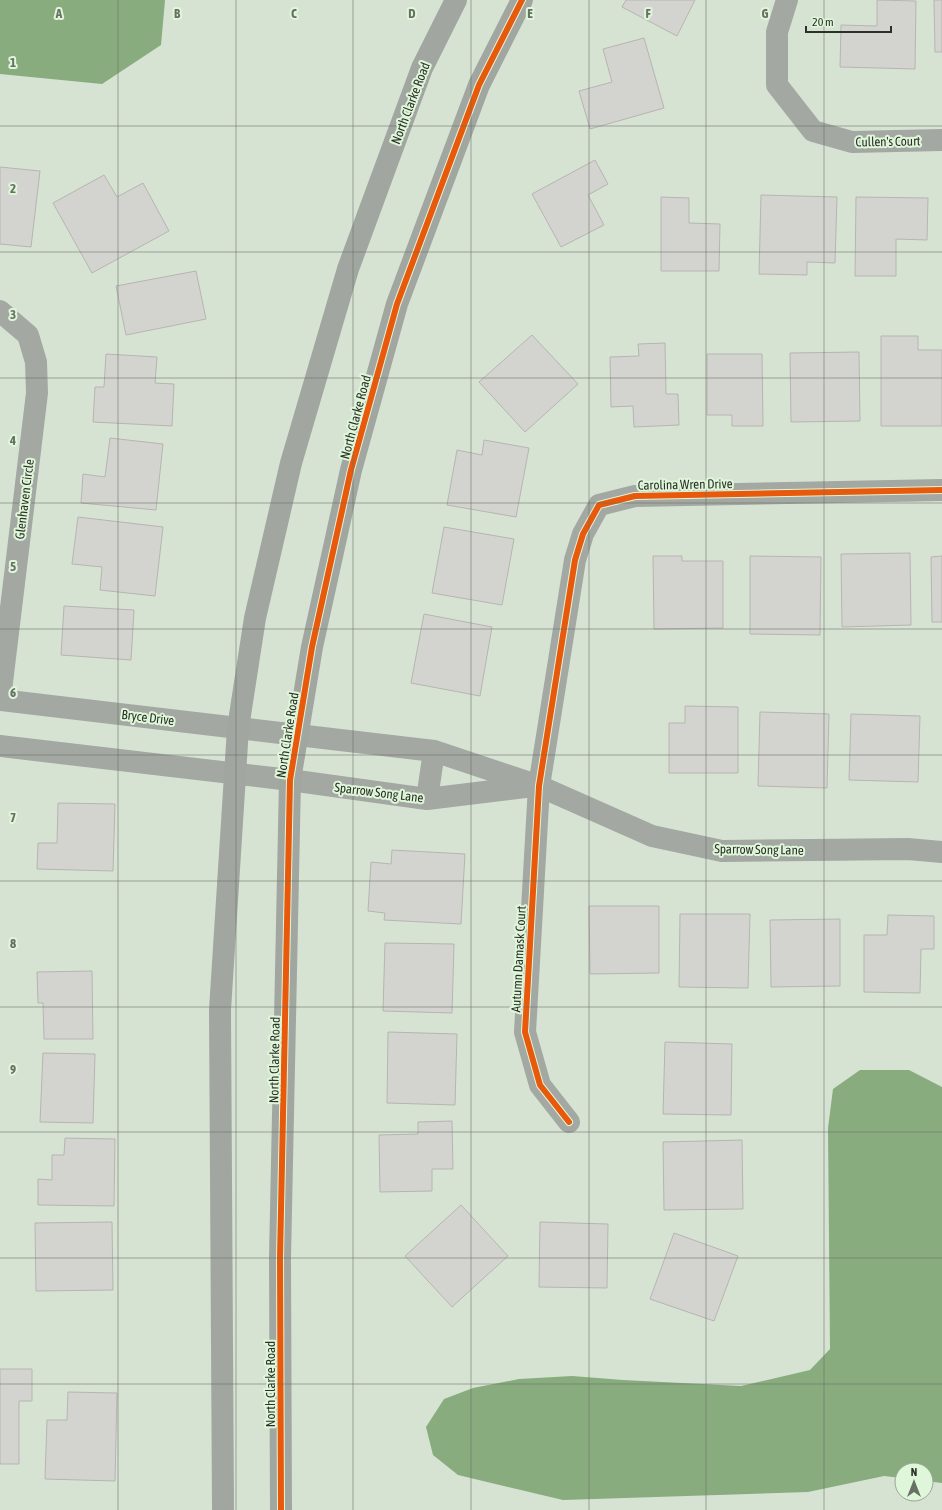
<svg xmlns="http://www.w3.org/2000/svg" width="942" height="1510" viewBox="0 0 942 1510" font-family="'Asap Condensed',sans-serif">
<rect width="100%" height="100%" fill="#d6e3d3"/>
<path fill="#88ac7e" d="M 0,0 L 165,0 L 161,45 L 102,84 L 0,74 Z
M 860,1070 L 909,1070 L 942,1087 L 942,1483 L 926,1481 L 926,1470 L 902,1470 L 902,1478 L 884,1476 L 808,1492 L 563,1500 L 458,1475 L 433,1455 L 426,1427 L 444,1399 L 473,1388 L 519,1379 L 572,1376 L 623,1380 L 741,1386 L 810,1370 L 830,1349 L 828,1128 L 833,1089 Z"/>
<path fill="#d3d3cf" stroke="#b6b5b1" d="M 626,0 L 695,0 L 677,36 L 622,7 Z
M 877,0 L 916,1 L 915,69 L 840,67 L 841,25 L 877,26 Z
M 934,0 L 942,0 L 942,52 L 935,52 Z
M 644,38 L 664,108 L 590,129 L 579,91 L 612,82 L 603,49 Z
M 595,160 L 608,184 L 588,195 L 604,225 L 561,247 L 532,194 Z
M 0,167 L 40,171 L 31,247 L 0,244 Z
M 104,175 L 117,197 L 143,183 L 169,231 L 92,273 L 53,203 Z
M 761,195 L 837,197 L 835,263 L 807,262 L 807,275 L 759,274 Z
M 661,197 L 689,198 L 689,223 L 720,224 L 719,271 L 661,271 Z
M 856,197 L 928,198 L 927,240 L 896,239 L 896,276 L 855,276 Z
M 196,271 L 206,319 L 126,335 L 116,286 Z
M 532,335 L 578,384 L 525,432 L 479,382 Z
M 881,336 L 918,336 L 918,350 L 942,350 L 942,426 L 881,426 Z
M 665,343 L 666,394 L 678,394 L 679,425 L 634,427 L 633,406 L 611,407 L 610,357 L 639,356 L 638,344 Z
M 859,352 L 860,421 L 791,422 L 790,353 Z
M 106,354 L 157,357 L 155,383 L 174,384 L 172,426 L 93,422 L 95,387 L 104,387 Z
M 707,354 L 762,354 L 763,426 L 732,426 L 732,415 L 707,415 Z
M 110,438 L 163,444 L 156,510 L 81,503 L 83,474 L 105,477 Z
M 484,440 L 529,448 L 516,517 L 447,505 L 457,450 L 482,455 Z
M 78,517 L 163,527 L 155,596 L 100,590 L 102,567 L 72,564 Z
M 444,527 L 514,539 L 502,605 L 432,593 Z
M 910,553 L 911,625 L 842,627 L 841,554 Z
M 653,556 L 682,556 L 682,561 L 723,561 L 723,628 L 654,629 Z
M 750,556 L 821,557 L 820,635 L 750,634 Z
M 942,556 L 942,622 L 932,622 L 931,557 Z
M 64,606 L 134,610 L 131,660 L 61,655 Z
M 424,614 L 492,627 L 480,696 L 411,683 Z
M 685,706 L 738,707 L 738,773 L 669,773 L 669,723 L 685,723 Z
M 760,712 L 829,714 L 827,788 L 758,786 Z
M 851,714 L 920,716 L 918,782 L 849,780 Z
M 58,803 L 115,804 L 113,871 L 37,869 L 38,843 L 57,843 Z
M 392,850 L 465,854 L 461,924 L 384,920 L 385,913 L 368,911 L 371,862 L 391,864 Z
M 589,906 L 659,906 L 659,973 L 590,974 Z
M 680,914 L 750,914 L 748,988 L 679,987 Z
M 888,915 L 934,916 L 934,949 L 921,949 L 920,993 L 864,992 L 864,935 L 887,935 Z
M 840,919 L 840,986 L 771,987 L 770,920 Z
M 385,943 L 454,944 L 452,1013 L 383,1011 Z
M 92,971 L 93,1039 L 44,1039 L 43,1003 L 38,1003 L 37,972 Z
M 388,1032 L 457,1034 L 455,1105 L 387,1103 Z
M 665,1042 L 732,1044 L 731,1115 L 663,1114 Z
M 43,1053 L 95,1054 L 93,1123 L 40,1122 Z
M 452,1121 L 453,1169 L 432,1169 L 432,1191 L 380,1192 L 379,1135 L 418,1134 L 418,1122 Z
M 65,1138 L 115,1139 L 114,1206 L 38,1205 L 38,1179 L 52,1180 L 52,1155 L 64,1155 Z
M 742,1140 L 743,1209 L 664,1210 L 663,1142 Z
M 461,1205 L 508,1256 L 452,1307 L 405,1256 Z
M 112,1222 L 113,1290 L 36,1291 L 35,1223 Z
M 540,1222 L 608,1224 L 607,1288 L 539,1287 Z
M 674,1233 L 738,1256 L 714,1321 L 650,1299 Z
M 0,1369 L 32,1369 L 32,1401 L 19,1401 L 19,1464 L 0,1464 Z
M 68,1392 L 117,1393 L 115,1481 L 45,1479 L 47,1420 L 67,1420 Z"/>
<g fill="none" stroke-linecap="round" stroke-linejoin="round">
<path stroke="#a3a8a2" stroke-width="22" d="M 787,0 L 777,32 L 777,85 L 813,131 L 852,142 L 942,140
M 0,311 L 28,335 L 36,362 L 37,393 L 0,699
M 0,700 L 434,751 L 539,786 L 652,836 L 722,851 L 908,849 L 942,852
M 0,746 L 290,780 L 427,799 L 533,786
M 427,799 L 434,751
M 569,1122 L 540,1085 L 525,1032 L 539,786 L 575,560 L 583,534 L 599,505 L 635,496 L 942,490"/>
<path stroke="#a1a7a0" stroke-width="22" d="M 223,1510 L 220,1010 L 238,728 L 255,618 L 291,463 L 348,269 L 422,68 L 456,0
M 281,1510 L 280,1258 L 290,780 L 312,647 L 351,470 L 397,304 L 479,85 L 522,0"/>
<g stroke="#e0f6da" stroke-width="8">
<path id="cycleway" d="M 569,1122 L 540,1085 L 525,1032 L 539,786 L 575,560 L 583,534 L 599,505 L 635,496 L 942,490
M 281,1510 L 280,1258 L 290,780 L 312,647 L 351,470 L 397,304 L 479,85 L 522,0"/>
</g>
<use href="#cycleway" stroke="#e8590c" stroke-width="6"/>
</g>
<path fill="none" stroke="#667063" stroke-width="1" stroke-opacity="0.55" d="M 118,0 L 118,1510M 236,0 L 236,1510M 353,0 L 353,1510M 471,0 L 471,1510M 589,0 L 589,1510M 706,0 L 706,1510M 824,0 L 824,1510M 0,126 L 942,126M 0,252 L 942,252M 0,378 L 942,378M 0,503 L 942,503M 0,629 L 942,629M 0,755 L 942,755M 0,881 L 942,881M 0,1007 L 942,1007M 0,1132 L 942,1132M 0,1258 L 942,1258M 0,1384 L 942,1384"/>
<g text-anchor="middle" stroke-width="4" stroke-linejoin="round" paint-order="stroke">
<g font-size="13" fill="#2a3227" stroke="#e0f6da">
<text transform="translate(410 103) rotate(-69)" y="5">North Clarke Road</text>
<text transform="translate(888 141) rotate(-1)" y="5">Cullen's Court</text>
<text transform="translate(355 417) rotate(-75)" y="5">North Clarke Road</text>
<text transform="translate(685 484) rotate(-1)" y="5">Carolina Wren Drive</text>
<text transform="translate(24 499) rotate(-83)" y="5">Glenhaven Circle</text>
<text transform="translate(148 717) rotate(7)" y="5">Bryce Drive</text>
<text transform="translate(287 735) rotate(-81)" y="5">North Clarke Road</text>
<text transform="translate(379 792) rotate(7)" y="5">Sparrow Song Lane</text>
<text transform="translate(759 849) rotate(1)" y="5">Sparrow Song Lane</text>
<text transform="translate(518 959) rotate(-87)" y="5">Autumn Damask Court</text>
<text transform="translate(274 1060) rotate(-89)" y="5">North Clarke Road</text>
<text transform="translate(270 1384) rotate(-90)" y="5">North Clarke Road</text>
</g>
</g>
<g font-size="13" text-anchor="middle" font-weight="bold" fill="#667063" stroke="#e0f6da" stroke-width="4" stroke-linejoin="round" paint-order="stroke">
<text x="59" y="18">A</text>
<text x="177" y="18">B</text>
<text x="294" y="18">C</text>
<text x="412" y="18">D</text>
<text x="530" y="18">E</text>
<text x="648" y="18">F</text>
<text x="765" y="18">G</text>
<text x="13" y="67">1</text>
<text x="13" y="193">2</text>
<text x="13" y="319">3</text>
<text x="13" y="445">4</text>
<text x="13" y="571">5</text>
<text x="13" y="697">6</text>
<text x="13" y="822">7</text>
<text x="13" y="948">8</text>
<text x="13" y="1074">9</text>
</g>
<g transform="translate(914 1482)"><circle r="19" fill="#e0f6da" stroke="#97a892"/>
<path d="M0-3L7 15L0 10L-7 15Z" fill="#667063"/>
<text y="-6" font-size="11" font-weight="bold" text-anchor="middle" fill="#2a3227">N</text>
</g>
<path d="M806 26v6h85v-6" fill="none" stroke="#2a3227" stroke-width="2"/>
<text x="812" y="26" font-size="12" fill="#2a3227" stroke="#e0f6da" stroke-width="3" paint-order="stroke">20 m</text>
</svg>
